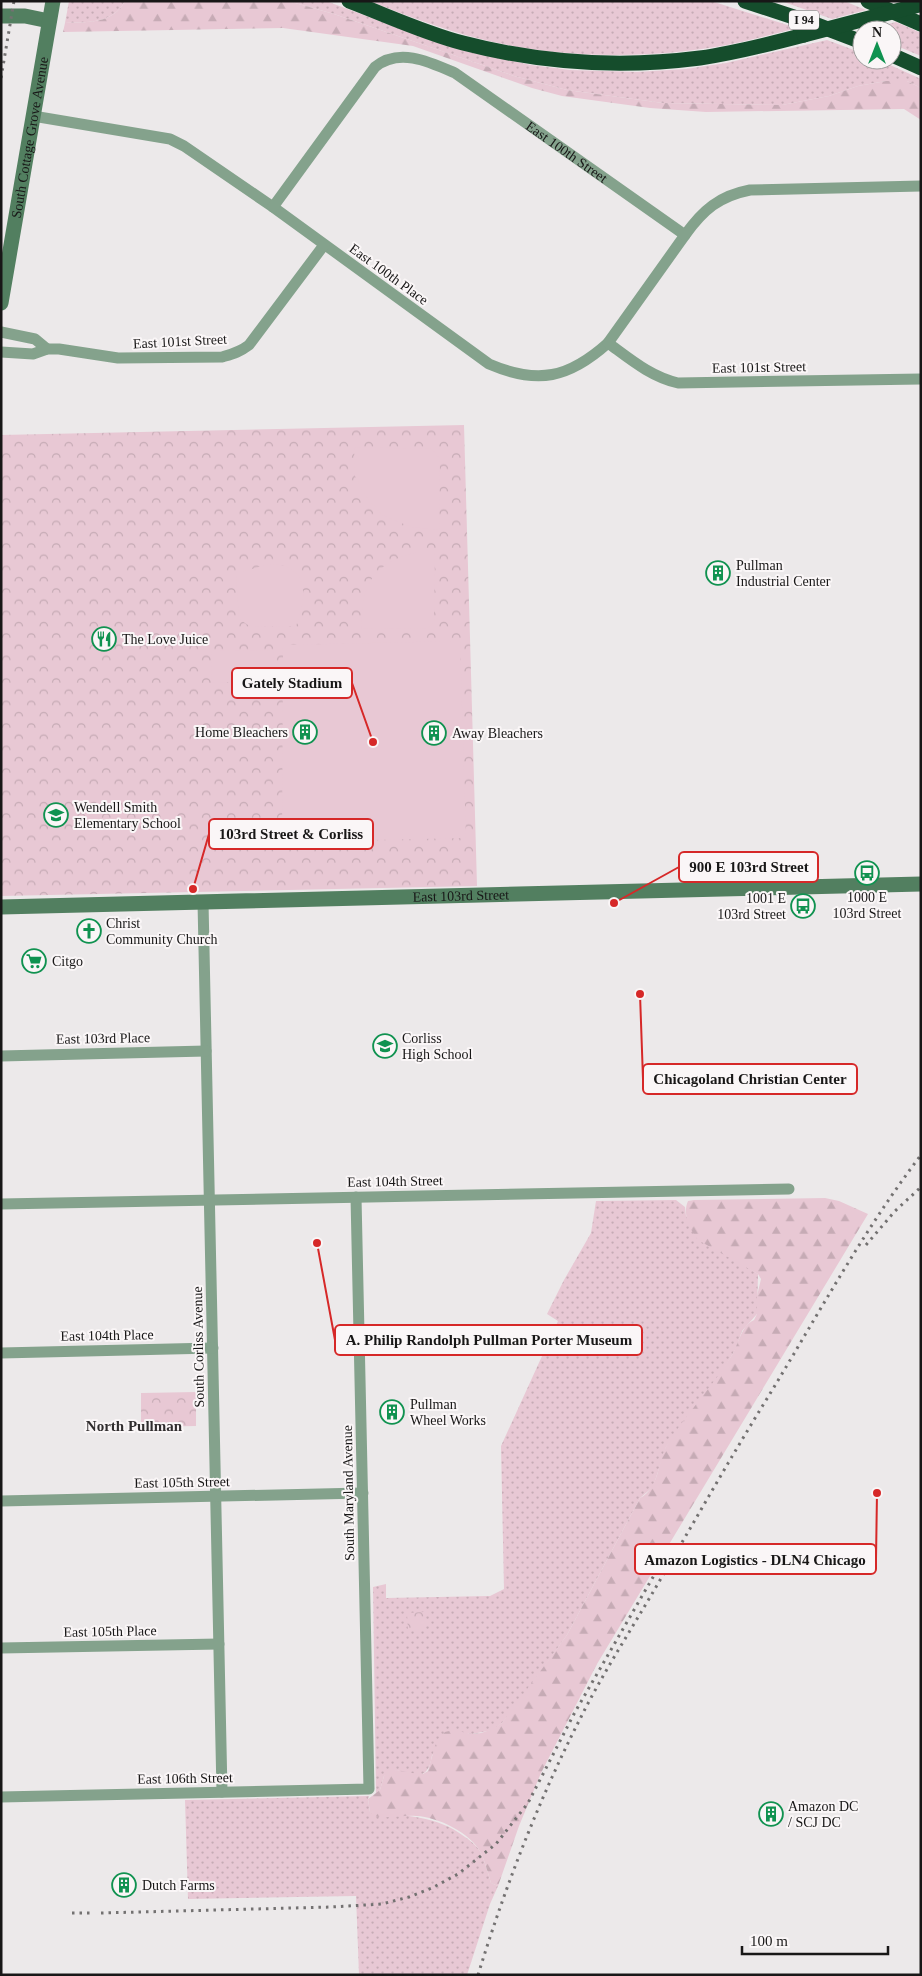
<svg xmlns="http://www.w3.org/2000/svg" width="922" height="1976" viewBox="0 0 922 1976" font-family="'Times New Roman',serif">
<defs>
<pattern id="grass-dots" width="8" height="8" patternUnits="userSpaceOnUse" patternTransform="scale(1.25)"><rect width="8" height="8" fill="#e8c8d4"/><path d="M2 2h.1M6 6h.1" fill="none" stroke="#c6abb5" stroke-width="1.8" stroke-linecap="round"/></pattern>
<pattern id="forest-firs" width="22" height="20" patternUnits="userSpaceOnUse" patternTransform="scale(1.25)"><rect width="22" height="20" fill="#e8c8d4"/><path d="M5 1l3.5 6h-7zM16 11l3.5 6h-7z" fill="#c6abb5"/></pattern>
<pattern id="park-crowns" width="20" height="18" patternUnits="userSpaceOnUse" patternTransform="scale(1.25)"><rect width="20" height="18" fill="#e8c8d4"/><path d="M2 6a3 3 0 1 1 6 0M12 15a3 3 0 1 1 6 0" fill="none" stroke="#c6abb5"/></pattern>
</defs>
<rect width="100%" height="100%" fill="#ece9ea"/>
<path fill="url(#grass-dots)" d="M 69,1 L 125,1 C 113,24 88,22 65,23 Z
M 288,1 L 326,1 L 436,42 L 466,51 L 531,65 L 570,70 L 637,72 L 686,69 L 726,63 L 827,40 L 862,53 L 862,60 L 879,60 L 921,79 L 921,88 L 907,81 L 886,81 L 858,86 L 829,96 L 782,105 L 663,103 L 567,90 L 514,76 L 334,14 Z
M 369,1 L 711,1 L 797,28 C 774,34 750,40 727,45 C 655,58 575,59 503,44 C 457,35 413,18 369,1 Z
M 781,1 L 844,1 L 866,10 L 832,19 Z
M 896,22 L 921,33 L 921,56 L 892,44 L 892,30 L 864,30 Z
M 676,1200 L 685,1207 L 686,1216 L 742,1264 L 758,1274 L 757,1314 L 742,1331 L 736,1348 L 724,1369 L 666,1447 L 653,1487 L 640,1498 L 567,1635 L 513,1710 L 502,1723 L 493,1730 L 472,1734 L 465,1733 L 432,1755 C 429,1779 417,1778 397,1770 L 384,1776 L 380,1790 L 376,1794 L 373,1587 L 386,1584 L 386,1598 L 490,1596 L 504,1589 L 501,1446 L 558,1321 L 547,1314 L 564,1280 L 591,1233 L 596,1201 Z
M 369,1796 L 368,1799 L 370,1812 C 404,1816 437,1815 465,1837 C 471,1841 478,1847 481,1853 C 485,1862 488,1873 491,1883 L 498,1886 L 490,1904 L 467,1975 L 359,1975 L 356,1896 L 188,1899 L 185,1800 Z"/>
<path fill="url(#forest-firs)" d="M 125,1 L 288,1 L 334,14 L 514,76 L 567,90 L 663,103 L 782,105 L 829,96 L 858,86 L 886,81 L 907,81 L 921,88 L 921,120 L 904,109 L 706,112 L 650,108 L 562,96 L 532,88 L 413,46 L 283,28 L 63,32 L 65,23 C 88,22 113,24 125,1 Z
M 825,1198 L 839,1201 L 868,1214 L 597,1664 L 541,1773 L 519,1826 L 498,1886 L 491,1883 C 488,1873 485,1862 481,1853 C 471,1833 438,1817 416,1816 C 402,1815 387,1819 374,1816 L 370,1812 L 368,1799 L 380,1790 L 384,1776 L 388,1771 L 397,1770 L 417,1774 L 423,1774 L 428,1771 L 435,1746 L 439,1738 L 445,1732 L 453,1730 L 472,1734 L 481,1733 L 493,1729 L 502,1723 L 567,1635 L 640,1498 C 660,1488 657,1462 667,1445 C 686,1413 713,1387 732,1355 C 739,1343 741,1326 754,1320 L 757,1314 L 757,1296 L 761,1279 L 758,1274 L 698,1240 C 690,1230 682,1214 688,1201 L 694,1200 Z"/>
<path fill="url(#park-crowns)" d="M 464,425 L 477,886 L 1,896 L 1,435 Z
M 196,1392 L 196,1426 L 141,1427 L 141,1393 Z
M 424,1612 L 425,1630 L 408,1631 L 407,1613 Z"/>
<path fill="#e8c8d4" d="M 354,447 L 432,449 L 440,459 L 439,530 L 411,527 L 382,515 L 365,495 L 355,476 Z
M 417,552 L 435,552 L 434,622 L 428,628 L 362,629 C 360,584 374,563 417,552 Z
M 268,564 C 309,563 308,597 296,626 L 251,627 L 239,619 L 236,574 Z
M 460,641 L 466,838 L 282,842 L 283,645 Z
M 273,650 L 275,681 L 212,683 L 211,651 Z"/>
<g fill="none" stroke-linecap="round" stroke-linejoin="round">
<g stroke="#84a28c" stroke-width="11">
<path d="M 33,116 L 170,139 L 184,146 L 273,207 L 489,364 C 538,385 569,378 608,343 L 685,235"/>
<path id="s1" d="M 273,207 L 375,67 C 399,47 430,62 455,73 L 685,235 C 703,210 719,196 750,190 L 921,186"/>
<path d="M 1,332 L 35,339 L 47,349"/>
<path d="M 608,343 C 630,359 651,377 678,383 L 921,379"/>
<path d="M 1,352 L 33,354 L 47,349 L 59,349 L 118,358 L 222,357 C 232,354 240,352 249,345 L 324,245"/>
<path d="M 203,902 L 222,1792"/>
<path d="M 1,1056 L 206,1051"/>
<path d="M 1,1204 L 789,1189"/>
<path d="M 1,1353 L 213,1348"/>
<path d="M 1,1501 L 363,1493"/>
<path d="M 1,1648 L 219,1644"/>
<path d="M 1,1797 L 369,1789 L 356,1197"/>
</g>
<g stroke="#527f60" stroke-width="15">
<path d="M 1,16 L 25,16 L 49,21"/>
<path id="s2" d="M 1,303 L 53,1"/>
<path id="s3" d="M 1,907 L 921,884"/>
</g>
<path stroke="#154d2c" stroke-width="15" d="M 349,1 C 386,15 424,33 463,43 C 540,63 622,68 700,58 C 735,53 770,44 804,35
M 745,1 L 812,23 L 862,42
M 868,1 L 921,24
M 892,55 L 921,68"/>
<path stroke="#737171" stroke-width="3" stroke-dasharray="2.5 5" stroke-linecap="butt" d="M 1,78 L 14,1
M 866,1245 L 895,1211 L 921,1187
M 72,1913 L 92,1913
M 101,1913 L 331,1907 L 382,1904 L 409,1897 L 432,1888 L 458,1874 L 496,1844 L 528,1803 L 575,1712 L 671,1546
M 478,1975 C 505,1887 539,1799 581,1717 C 603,1673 631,1630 656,1587 C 693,1524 729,1460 768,1397 C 818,1315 863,1231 921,1155"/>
<path stroke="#154d2c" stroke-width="15" d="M 804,35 L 919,5"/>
</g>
<defs>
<g id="building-ring" transform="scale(1.25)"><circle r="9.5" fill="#faf6f7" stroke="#109250" stroke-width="1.5"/><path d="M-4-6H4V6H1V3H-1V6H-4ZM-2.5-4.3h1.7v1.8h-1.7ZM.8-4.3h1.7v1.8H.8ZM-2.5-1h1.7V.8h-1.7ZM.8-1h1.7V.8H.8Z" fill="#109250"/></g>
<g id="restaurant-ring" transform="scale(1.25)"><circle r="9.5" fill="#faf6f7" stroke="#109250" stroke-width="1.5"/><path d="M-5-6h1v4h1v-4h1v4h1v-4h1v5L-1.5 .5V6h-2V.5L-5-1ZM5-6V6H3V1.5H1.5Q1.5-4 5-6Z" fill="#109250"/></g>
<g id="school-ring" transform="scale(1.25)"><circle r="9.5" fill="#faf6f7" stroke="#109250" stroke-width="1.5"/><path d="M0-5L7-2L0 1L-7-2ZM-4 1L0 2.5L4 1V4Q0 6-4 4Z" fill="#109250"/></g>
<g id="bus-ring" transform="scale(1.25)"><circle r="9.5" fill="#faf6f7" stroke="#109250" stroke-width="1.5"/><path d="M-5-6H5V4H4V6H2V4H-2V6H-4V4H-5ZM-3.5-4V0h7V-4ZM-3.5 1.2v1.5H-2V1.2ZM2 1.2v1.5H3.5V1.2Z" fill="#109250"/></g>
<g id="church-ring" transform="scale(1.25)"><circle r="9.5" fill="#faf6f7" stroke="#109250" stroke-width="1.5"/><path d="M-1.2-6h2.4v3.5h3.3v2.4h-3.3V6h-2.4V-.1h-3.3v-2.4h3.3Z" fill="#109250"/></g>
<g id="supermarket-ring" transform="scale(1.25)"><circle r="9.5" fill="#faf6f7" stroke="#109250" stroke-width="1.5"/><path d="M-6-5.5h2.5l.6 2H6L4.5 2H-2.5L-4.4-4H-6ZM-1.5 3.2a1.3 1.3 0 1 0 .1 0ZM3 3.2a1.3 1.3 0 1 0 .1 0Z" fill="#109250"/></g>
</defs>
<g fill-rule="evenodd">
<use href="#building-ring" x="718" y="573"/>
<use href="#restaurant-ring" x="104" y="639"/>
<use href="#building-ring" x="305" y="732"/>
<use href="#building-ring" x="434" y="733"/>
<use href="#school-ring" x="56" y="815"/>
<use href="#bus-ring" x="867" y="873"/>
<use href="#bus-ring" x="803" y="906"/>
<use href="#church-ring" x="89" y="931"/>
<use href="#supermarket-ring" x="34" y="961"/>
<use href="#school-ring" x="385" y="1046"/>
<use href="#building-ring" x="392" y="1412"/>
<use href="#building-ring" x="771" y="1814"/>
<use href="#building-ring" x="124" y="1885"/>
</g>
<g text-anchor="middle" stroke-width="4" stroke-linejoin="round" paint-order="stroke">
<rect fill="#faf6f7" stroke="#5c5a5a" stroke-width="1" x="789" y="10.5" width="30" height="19" rx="4"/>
<g font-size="12" font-weight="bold" fill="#181717">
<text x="804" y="24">I 94</text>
</g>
<g font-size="14" fill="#181717" stroke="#faf6f7">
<text dy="5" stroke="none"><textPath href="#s2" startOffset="168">South Cottage Grove Avenue</textPath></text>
<text dy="5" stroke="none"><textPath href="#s1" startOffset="395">East 100th Street</textPath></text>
<text transform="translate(389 274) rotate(36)" y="5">East 100th Place</text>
<text transform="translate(180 341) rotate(-3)" y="5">East 101st Street</text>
<text transform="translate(759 367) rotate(-1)" y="5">East 101st Street</text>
<text dy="5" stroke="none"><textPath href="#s3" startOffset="460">East 103rd Street</textPath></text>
<text transform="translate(103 1038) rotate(-1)" y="5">East 103rd Place</text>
<text transform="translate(395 1181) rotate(-1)" y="5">East 104th Street</text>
<text transform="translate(107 1335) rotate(-1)" y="5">East 104th Place</text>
<text transform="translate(198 1347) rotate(-91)" y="5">South Corliss Avenue</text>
<text transform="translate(182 1482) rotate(-1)" y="5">East 105th Street</text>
<text transform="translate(348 1493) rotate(-91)" y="5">South Maryland Avenue</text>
<text transform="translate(110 1631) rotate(-1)" y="5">East 105th Place</text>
<text transform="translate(185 1778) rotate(-1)" y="5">East 106th Street</text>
</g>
<g font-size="14" fill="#181717" stroke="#faf6f7" text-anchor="start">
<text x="736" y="570">Pullman<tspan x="736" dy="16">Industrial Center</tspan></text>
<text x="122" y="644">The Love Juice</text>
<text x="288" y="737" text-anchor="end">Home Bleachers</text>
<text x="452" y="738">Away Bleachers</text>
<text x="74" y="812">Wendell Smith<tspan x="74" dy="16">Elementary School</tspan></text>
<text x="867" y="902" text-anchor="middle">1000 E<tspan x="867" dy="16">103rd Street</tspan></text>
<text x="786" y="903" text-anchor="end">1001 E<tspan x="786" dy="16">103rd Street</tspan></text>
<text x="106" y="928">Christ<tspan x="106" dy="16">Community Church</tspan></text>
<text x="52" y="966">Citgo</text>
<text x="402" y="1043">Corliss<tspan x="402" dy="16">High School</tspan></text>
<text x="410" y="1409">Pullman<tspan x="410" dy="16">Wheel Works</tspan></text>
<text x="788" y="1811">Amazon DC<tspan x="788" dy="16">/ SCJ DC</tspan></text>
<text x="142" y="1890">Dutch Farms</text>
</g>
<g font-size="15" font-weight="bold" fill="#302d2e" stroke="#faf6f7">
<text x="134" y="1431">North Pullman</text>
</g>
</g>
<path fill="none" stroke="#d62828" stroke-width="2" d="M373 742L352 683M193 889L209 834M614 903L679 867M640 994L643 1079M317 1243L335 1340M877 1493L876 1559"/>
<g fill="#d62828" stroke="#faf6f7" stroke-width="2">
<circle cx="373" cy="742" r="5"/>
<circle cx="193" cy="889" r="5"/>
<circle cx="614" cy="903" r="5"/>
<circle cx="640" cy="994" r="5"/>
<circle cx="317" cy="1243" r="5"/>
<circle cx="877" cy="1493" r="5"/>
</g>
<g fill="#faf6f7" stroke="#d62828" stroke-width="2">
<rect x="232" y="668" width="120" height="30" rx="5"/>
<rect x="209" y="819" width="164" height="30" rx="5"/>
<rect x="679" y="852" width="139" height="30" rx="5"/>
<rect x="643" y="1064" width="214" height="30" rx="5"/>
<rect x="335" y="1325" width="307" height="30" rx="5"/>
<rect x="635" y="1544" width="241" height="30" rx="5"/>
</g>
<g font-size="15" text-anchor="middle" font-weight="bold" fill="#181717">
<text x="292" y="688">Gately Stadium</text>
<text x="291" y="839">103rd Street &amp; Corliss</text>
<text x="749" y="872">900 E 103rd Street</text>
<text x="750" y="1084">Chicagoland Christian Center</text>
<text x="489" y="1345">A. Philip Randolph Pullman Porter Museum</text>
<text x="755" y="1565">Amazon Logistics - DLN4 Chicago</text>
</g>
<rect width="922" height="1976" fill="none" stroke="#181717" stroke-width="5"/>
<g transform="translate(877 45)"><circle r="24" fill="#faf6f7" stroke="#a09d9d"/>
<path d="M0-4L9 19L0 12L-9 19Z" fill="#109250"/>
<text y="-8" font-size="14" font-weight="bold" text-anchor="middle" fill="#181717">N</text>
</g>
<path d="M742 1946v8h146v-8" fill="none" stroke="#181717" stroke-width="2.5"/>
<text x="750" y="1946" font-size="15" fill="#181717" stroke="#faf6f7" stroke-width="4" paint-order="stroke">100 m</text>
</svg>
